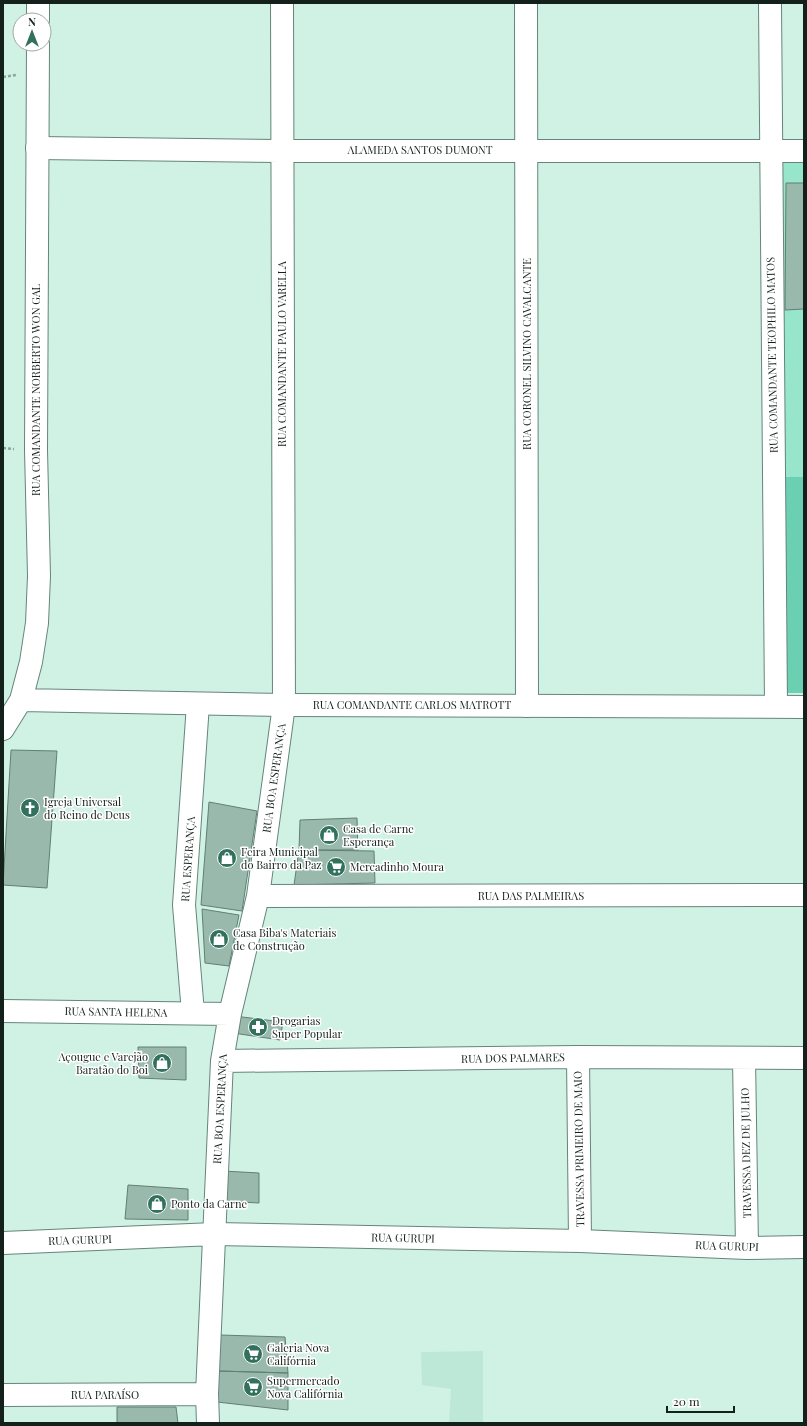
<svg xmlns="http://www.w3.org/2000/svg" width="807" height="1426" viewBox="0 0 807 1426" font-family="'Playfair Display',serif">
<rect width="100%" height="100%" fill="#d0f2e5"/>
<path fill="#bde8d8" d="M 483,1351 L 483,1423 L 449,1423 L 451,1389 L 422,1385 L 421,1352 Z"/>
<path fill="#97e5cb" d="M 778,151 L 804,152 L 804,588 L 779,587 Z"/>
<path fill="#6bd0b1" d="M 782,477 L 804,477 L 804,693 L 776,693 Z"/>
<path fill="#99b9ad" stroke="#617f75" d="M 786,183 L 804,183 L 804,309 L 785,310 Z
M 11,750 L 57,751 L 47,888 L 3,885 Z
M 209,802 L 257,811 L 242,911 L 201,905 Z
M 357,818 L 358,850 L 299,850 L 300,820 Z
M 299,850 L 374,851 L 375,883 L 294,885 Z
M 202,909 L 239,915 L 229,966 L 205,963 Z
M 234,1016 L 283,1022 L 280,1040 L 233,1033 Z
M 138,1047 L 186,1047 L 186,1080 L 139,1078 Z
M 223,1171 L 259,1173 L 259,1203 L 222,1201 Z
M 128,1185 L 188,1189 L 188,1220 L 125,1219 Z
M 220,1335 L 285,1337 L 288,1373 L 218,1371 Z
M 218,1371 L 288,1373 L 288,1410 L 217,1402 Z
M 117,1407 L 176,1407 L 178,1423 L 117,1423 Z"/>
<g fill="none" stroke-linecap="round" stroke-linejoin="round">
<g stroke="#66847a" stroke-width="24">
<path id="street" d="M 526,3 L 527,706
M 770,3 L 776,706
M 37,148 L 281,151 L 804,151
M 258,896 L 804,895
M 3,1011 L 230,1014
M 193,1013 L 184,905 L 198,704
M 578,1057 L 580,1241
M 744,1058 L 747,1248
M 222,1061 L 578,1057 L 804,1058
M 3,1243 L 214,1234 L 580,1241 L 747,1248 L 804,1247
M 3,1395 L 207,1394
M 208,1423 L 207,1394 L 222,1061 L 230,1014 L 258,896 L 284,705 L 282,3"/>
</g>
<g stroke="#66847a" stroke-width="24">
<path id="secondary" d="M 38,20 L 38,3
M 21,700 L 284,705 L 804,707
M 3,729 L 21,700 L 31,662 L 37,623 L 39,576 L 36,450 L 38,44"/>
</g>
<path stroke="#8ca69c" stroke-width="2.5" stroke-dasharray="3 2" stroke-linecap="butt" d="M 3,77 L 16,75
M 3,448 L 14,449"/>
<use href="#street" stroke="#fff" stroke-width="22"/>
<use href="#secondary" stroke="#fff" stroke-width="22"/>
</g>
<defs>
<g id="church-disc" transform="scale(1)"><circle r="9.5" fill="#32715e" stroke="#fff"/><path d="M-1.2-6h2.4v3.5h3.3v2.4h-3.3V6h-2.4V-.1h-3.3v-2.4h3.3Z" fill="#fff"/></g>
<g id="shop-disc" transform="scale(1)"><circle r="9.5" fill="#32715e" stroke="#fff"/><path d="M-5-2.5h2.3a2.7 3.5 0 0 1 5.4 0H5L5.5 6h-11ZM-1.5-2.5h3a1.5 2.3 0 0 0-3 0Z" fill="#fff"/></g>
<g id="supermarket-disc" transform="scale(1)"><circle r="9.5" fill="#32715e" stroke="#fff"/><path d="M-6-5.5h2.5l.6 2H6L4.5 2H-2.5L-4.4-4H-6ZM-1.5 3.2a1.3 1.3 0 1 0 .1 0ZM3 3.2a1.3 1.3 0 1 0 .1 0Z" fill="#fff"/></g>
<g id="pharmacy-disc" transform="scale(1)"><circle r="9.5" fill="#32715e" stroke="#fff"/><path d="M-2-6h4v4h4v4h-4v4h-4v-4h-4v-4h4Z" fill="#fff"/></g>
</defs>
<g fill-rule="evenodd">
<use href="#church-disc" x="30" y="808"/>
<use href="#shop-disc" x="329" y="835"/>
<use href="#shop-disc" x="227" y="858"/>
<use href="#supermarket-disc" x="336" y="867"/>
<use href="#shop-disc" x="219" y="939"/>
<use href="#pharmacy-disc" x="258" y="1027"/>
<use href="#shop-disc" x="162" y="1063"/>
<use href="#shop-disc" x="157" y="1204"/>
<use href="#supermarket-disc" x="253" y="1354"/>
<use href="#supermarket-disc" x="253" y="1387"/>
</g>
<g text-anchor="middle" stroke-width="3" stroke-linejoin="round" paint-order="stroke">
<g font-size="11" fill="#14201c" stroke="#fff">
<text x="420" y="154">ALAMEDA SANTOS DUMONT</text>
<text transform="translate(282 354) rotate(-90)" y="4">RUA COMANDANTE PAULO VARELLA</text>
<text transform="translate(527 354) rotate(-90)" y="4">RUA CORONEL SILVINO CAVALCANTE</text>
<text transform="translate(772 355) rotate(-91)" y="4">RUA COMANDANTE TEOPHILO MATOS</text>
<text transform="translate(36 390) rotate(-90)" y="4">RUA COMANDANTE NORBERTO WON GAL</text>
<text x="412" y="709">RUA COMANDANTE CARLOS MATROTT</text>
<text transform="translate(274 778) rotate(-82)" y="4">RUA BOA ESPERANÇA</text>
<text transform="translate(188 859) rotate(-86)" y="4">RUA ESPERANÇA</text>
<text x="531" y="900">RUA DAS PALMEIRAS</text>
<text transform="translate(116 1012) rotate(1)" y="4">RUA SANTA HELENA</text>
<text transform="translate(513 1058) rotate(-1)" y="4">RUA DOS PALMARES</text>
<text transform="translate(220 1109) rotate(-87)" y="4">RUA BOA ESPERANÇA</text>
<text transform="translate(579 1149) rotate(-91)" y="4">TRAVESSA PRIMEIRO DE MAIO</text>
<text transform="translate(746 1153) rotate(-91)" y="4">TRAVESSA DEZ DE JULHO</text>
<text transform="translate(403 1238) rotate(1)" y="4">RUA GURUPI</text>
<text transform="translate(80 1240) rotate(-2)" y="4">RUA GURUPI</text>
<text transform="translate(727 1246) rotate(2)" y="4">RUA GURUPI</text>
<text x="105" y="1399">RUA PARAÍSO</text>
</g>
<g font-size="11" fill="#14201c" stroke="#fff" text-anchor="start">
<text x="44" y="806">Igreja Universal<tspan x="44" dy="13">do Reino de Deus</tspan></text>
<text x="343" y="833">Casa de Carne<tspan x="343" dy="13">Esperança</tspan></text>
<text x="241" y="856">Feira Municipal<tspan x="241" dy="13">do Bairro da Paz</tspan></text>
<text x="350" y="871">Mercadinho Moura</text>
<text x="233" y="937">Casa Biba's Materiais<tspan x="233" dy="13">de Construção</tspan></text>
<text x="272" y="1025">Drogarias<tspan x="272" dy="13">Super Popular</tspan></text>
<text x="148" y="1061" text-anchor="end">Açougue e Varejão<tspan x="148" dy="13">Baratão do Boi</tspan></text>
<text x="171" y="1208">Ponto da Carne</text>
<text x="267" y="1352">Galeria Nova<tspan x="267" dy="13">Califórnia</tspan></text>
<text x="267" y="1385">Supermercado<tspan x="267" dy="13">Nova Califórnia</tspan></text>
</g>
</g>
<rect width="807" height="1426" fill="none" stroke="#14201c" stroke-width="8"/>
<g transform="translate(32 32)"><circle r="19" fill="#ffffff" stroke="#a1a6a4"/>
<path d="M0-3L7 15L0 10L-7 15Z" fill="#32715e"/>
<text y="-6" font-size="11" font-weight="bold" text-anchor="middle" fill="#14201c">N</text>
</g>
<path d="M667 1406v6h67v-6" fill="none" stroke="#14201c" stroke-width="2"/>
<text x="673" y="1406" font-size="12" fill="#14201c" stroke="#ffffff" stroke-width="3" paint-order="stroke">20 m</text>
</svg>
